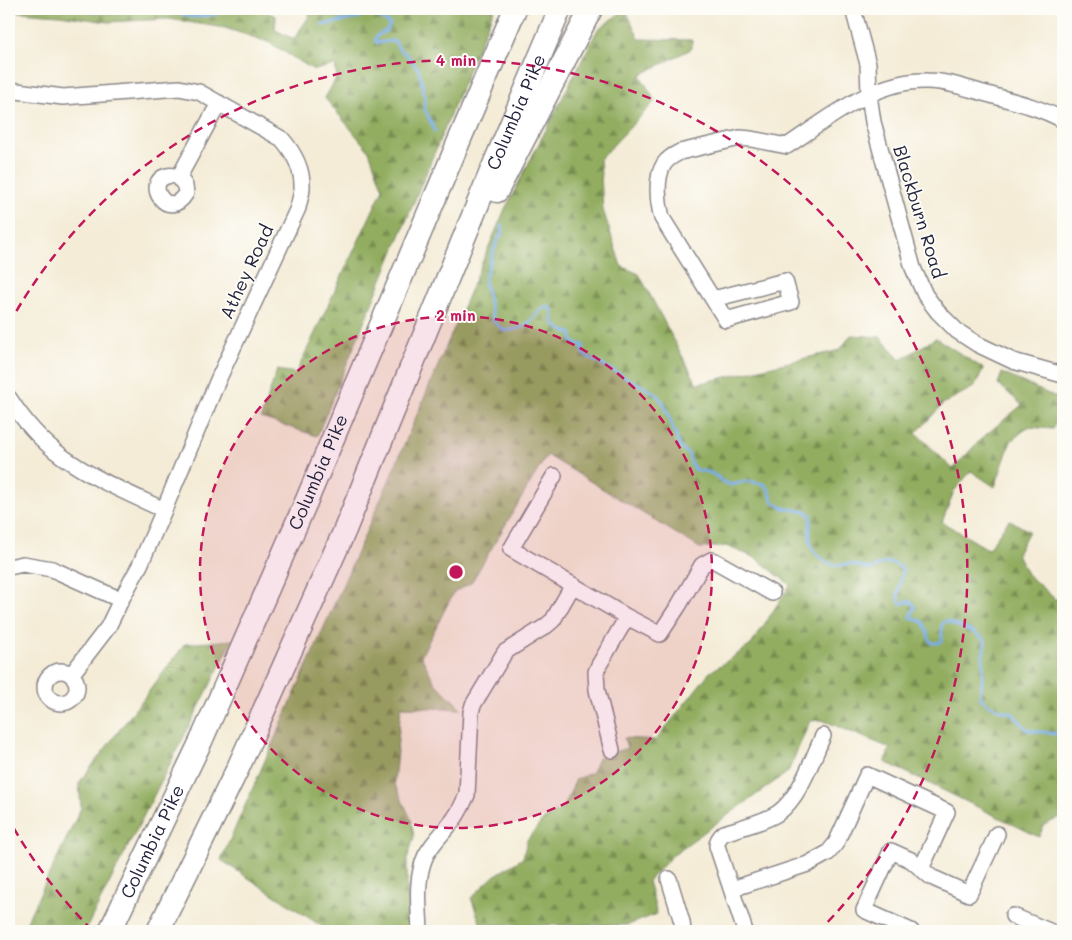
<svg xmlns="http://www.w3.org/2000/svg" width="1072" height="940" viewBox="0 0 1072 940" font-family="Mali,sans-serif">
<defs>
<pattern id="forest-firs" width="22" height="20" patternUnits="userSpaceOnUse" patternTransform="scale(1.25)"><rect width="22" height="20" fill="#92ad60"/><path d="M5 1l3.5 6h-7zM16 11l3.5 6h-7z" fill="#778c50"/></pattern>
</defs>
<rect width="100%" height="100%" fill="#fdfcf7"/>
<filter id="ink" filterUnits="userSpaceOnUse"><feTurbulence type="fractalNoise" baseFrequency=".02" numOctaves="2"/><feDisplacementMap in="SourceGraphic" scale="10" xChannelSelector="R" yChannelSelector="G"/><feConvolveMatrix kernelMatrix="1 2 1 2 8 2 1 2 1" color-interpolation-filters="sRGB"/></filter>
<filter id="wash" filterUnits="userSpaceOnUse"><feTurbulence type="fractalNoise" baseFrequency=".0096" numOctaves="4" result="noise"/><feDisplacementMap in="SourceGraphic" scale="20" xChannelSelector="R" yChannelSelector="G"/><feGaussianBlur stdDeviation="1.12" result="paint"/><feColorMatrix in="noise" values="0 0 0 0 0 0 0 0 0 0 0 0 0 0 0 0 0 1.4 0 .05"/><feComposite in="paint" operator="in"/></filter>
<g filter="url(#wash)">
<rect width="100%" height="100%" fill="#f4ecd7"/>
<path fill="url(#forest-firs)" stroke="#5a684e" d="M 16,9 L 260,9 L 276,16 L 275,30 L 294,39 L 308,18 L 311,9 L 494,9 L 317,436 L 261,418 L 277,370 L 296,373 L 383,189 L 369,151 L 325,98 L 337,77 L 335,65 L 314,70 L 268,42 L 225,28 L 169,19 L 108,22 L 59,15 L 19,12 Z
M 626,10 L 639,39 L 692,40 L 691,49 L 640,75 L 655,101 L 600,159 L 603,210 L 621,266 L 639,274 L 697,384 L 840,350 L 851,335 L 880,337 L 900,360 L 936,338 L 984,369 L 974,387 L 944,403 L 916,433 L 953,469 L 982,438 L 1022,405 L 998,384 L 1002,373 L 1062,400 L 1053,429 L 1028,427 L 1011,441 L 995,487 L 971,471 L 954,491 L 942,522 L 988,549 L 1009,520 L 1029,531 L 1017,554 L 1027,574 L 1056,600 L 1063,592 L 1063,816 L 1044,825 L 1039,837 L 885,762 L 890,748 L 822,720 L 810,721 L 788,772 L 675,853 L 648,881 L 657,914 L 628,925 L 481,925 L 471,898 L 494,876 L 523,858 L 527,840 L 543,820 L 564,807 L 576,779 L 591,773 L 599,757 L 627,748 L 624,738 L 656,740 L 709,673 L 751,645 L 790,585 L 756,558 L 726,546 L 700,548 L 547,455 L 471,583 L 454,592 L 421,656 L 435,683 L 462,709 L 401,707 L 394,783 L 411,819 L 414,837 L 407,859 L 407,885 L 411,931 L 329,931 L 221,860 L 386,487 L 505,209 L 598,29 Z
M 233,640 L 85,931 L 30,931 L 25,925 L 81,808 L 79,783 L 185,644 Z"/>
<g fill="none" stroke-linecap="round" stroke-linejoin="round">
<path stroke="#79ade6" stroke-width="3" d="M 83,9 L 95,12 L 123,9 L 148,9
M 148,9 L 167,10 L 193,17 L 217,14 L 222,9
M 372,9 L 371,11 L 378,17 L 390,24 L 386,31 L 378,35 L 375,39 L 377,43 L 391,41 L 396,42 L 398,48 L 407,55 L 419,70 L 425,97 L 424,107 L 435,131
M 322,25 L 358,18 L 371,11
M 502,225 L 503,231 L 496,243 L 484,280 L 494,322 L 505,331 C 511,330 520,329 525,326 C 534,320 537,309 547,306 L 553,311 C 553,314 552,318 553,321 C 555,328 565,332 571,333 L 573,343 L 576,344 L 581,344 L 584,346 L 582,351 L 584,355 L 655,393 L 664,404 L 680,447 L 689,455 L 691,464 L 696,470 L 709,472 L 716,476 L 723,482 L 731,485 L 746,481 L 764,484 L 769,490 L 772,500 L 776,504 L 784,508 L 807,512 L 811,515 C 810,532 805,546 821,558 C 825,561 828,564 834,565 C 839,566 844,564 849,564 C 857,565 864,568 872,569 C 883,562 893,559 903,570 L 898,593 L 899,601 L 902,604 L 907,601 L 912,603 L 915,606 C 914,611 911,613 911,618 L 923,622 L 930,640 L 932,643 L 938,643 L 942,641 L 942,624 L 946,621 L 973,632 L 984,639 L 985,644 L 983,656 L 983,672 L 980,697 L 986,703 L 1000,710 L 1012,713 L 1028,730 L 1063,735"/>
</g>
</g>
<g filter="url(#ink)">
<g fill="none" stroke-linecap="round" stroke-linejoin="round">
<g stroke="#8b8789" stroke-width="18">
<path id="minor" d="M 853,9 L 868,64 L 869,95 L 873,122 L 913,268 L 925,295 L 938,312 L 957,331 L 977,344 L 1013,361 L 1063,375
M 9,90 L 63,97 L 179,88 L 199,92 L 282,139 C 294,153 303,169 302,188 C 302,194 299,201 298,208 L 218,380 L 164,510 L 140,565 L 121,600 L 108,627 L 71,675
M 179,177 L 185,186 L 186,193 C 168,223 143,182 167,176 C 170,175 176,176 179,177 L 219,103
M 713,299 L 785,281 L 791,302 L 726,320 L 662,218 C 658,203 655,178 664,164 C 668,158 674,155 680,152 L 740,138 L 751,139 L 787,146 C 828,119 876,79 927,81 C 948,81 968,89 987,94 C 1013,101 1039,107 1063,120
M 9,398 C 23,420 41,441 63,457 C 94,479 130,494 164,510
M 554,476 L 511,549 L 627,617 L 660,634 L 679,605 L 702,565 L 711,560 L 715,561 L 772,593
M 9,567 L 23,564 L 52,569 L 121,600
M45 687a16 16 0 1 1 32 0a16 16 0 1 1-32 0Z
M 612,750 L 597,690 L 596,672 L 599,665 L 627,617
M 669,879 L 682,922 L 683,931
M 732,889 L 808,864 L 828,853 L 836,843 L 867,775 L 947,812 L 921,869
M 1013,916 L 1049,931
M 420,931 C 419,906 415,878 426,855 C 433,842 445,831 454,819 C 460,811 463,803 467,795 L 471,712 L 473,705 L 505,652 L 546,626 L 553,620 L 573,585
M 745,931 L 717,846 C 717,840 719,837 724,833 C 739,828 765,822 778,813 C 800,797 812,760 823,736
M 911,931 L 864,910 L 891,851 L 911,860 L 931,877 L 969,894 L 997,834"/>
</g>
<g stroke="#8b8789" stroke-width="25">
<g id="highway">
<path d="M 497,191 L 591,9"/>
<path id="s1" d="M 110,931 L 201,741 L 306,502 L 515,9"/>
<path id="s2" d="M 158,931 L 238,768 L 344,532 L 488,179 L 560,9"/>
</g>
</g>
<use href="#minor" stroke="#fff" stroke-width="15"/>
<use href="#highway" stroke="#fff" stroke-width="22"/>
</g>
</g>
<circle cx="456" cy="572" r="256" fill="#c2185b" fill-opacity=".12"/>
<g fill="none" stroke="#c2185b" stroke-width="2.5" stroke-dasharray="9 6">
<circle cx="456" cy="572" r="256"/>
<path d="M92 930A511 511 0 0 1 9 820M9 324A511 511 0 1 1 820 930"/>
</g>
<g text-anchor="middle" stroke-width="4" stroke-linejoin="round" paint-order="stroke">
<g font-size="18" fill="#22223b" stroke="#fdfcf7">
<text dy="6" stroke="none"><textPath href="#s2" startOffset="894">Columbia Pike</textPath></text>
<text transform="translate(919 212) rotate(73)" y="6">Blackburn Road</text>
<text transform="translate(247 272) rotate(-65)" y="6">Athey Road</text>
<text dy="6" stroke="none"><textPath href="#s1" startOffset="504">Columbia Pike</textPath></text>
<text dy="6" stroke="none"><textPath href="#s1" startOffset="99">Columbia Pike</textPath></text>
</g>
</g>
<circle cx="456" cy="572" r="8" fill="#c2185b" stroke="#fdfcf7" stroke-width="2.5"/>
<g font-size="15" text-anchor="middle" font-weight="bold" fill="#c2185b" stroke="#fdfcf7" stroke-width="4" stroke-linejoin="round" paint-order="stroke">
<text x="456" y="66">4 min</text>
<text x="456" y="321">2 min</text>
</g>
<rect width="1072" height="940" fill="none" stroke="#fdfcf7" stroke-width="30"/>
</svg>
